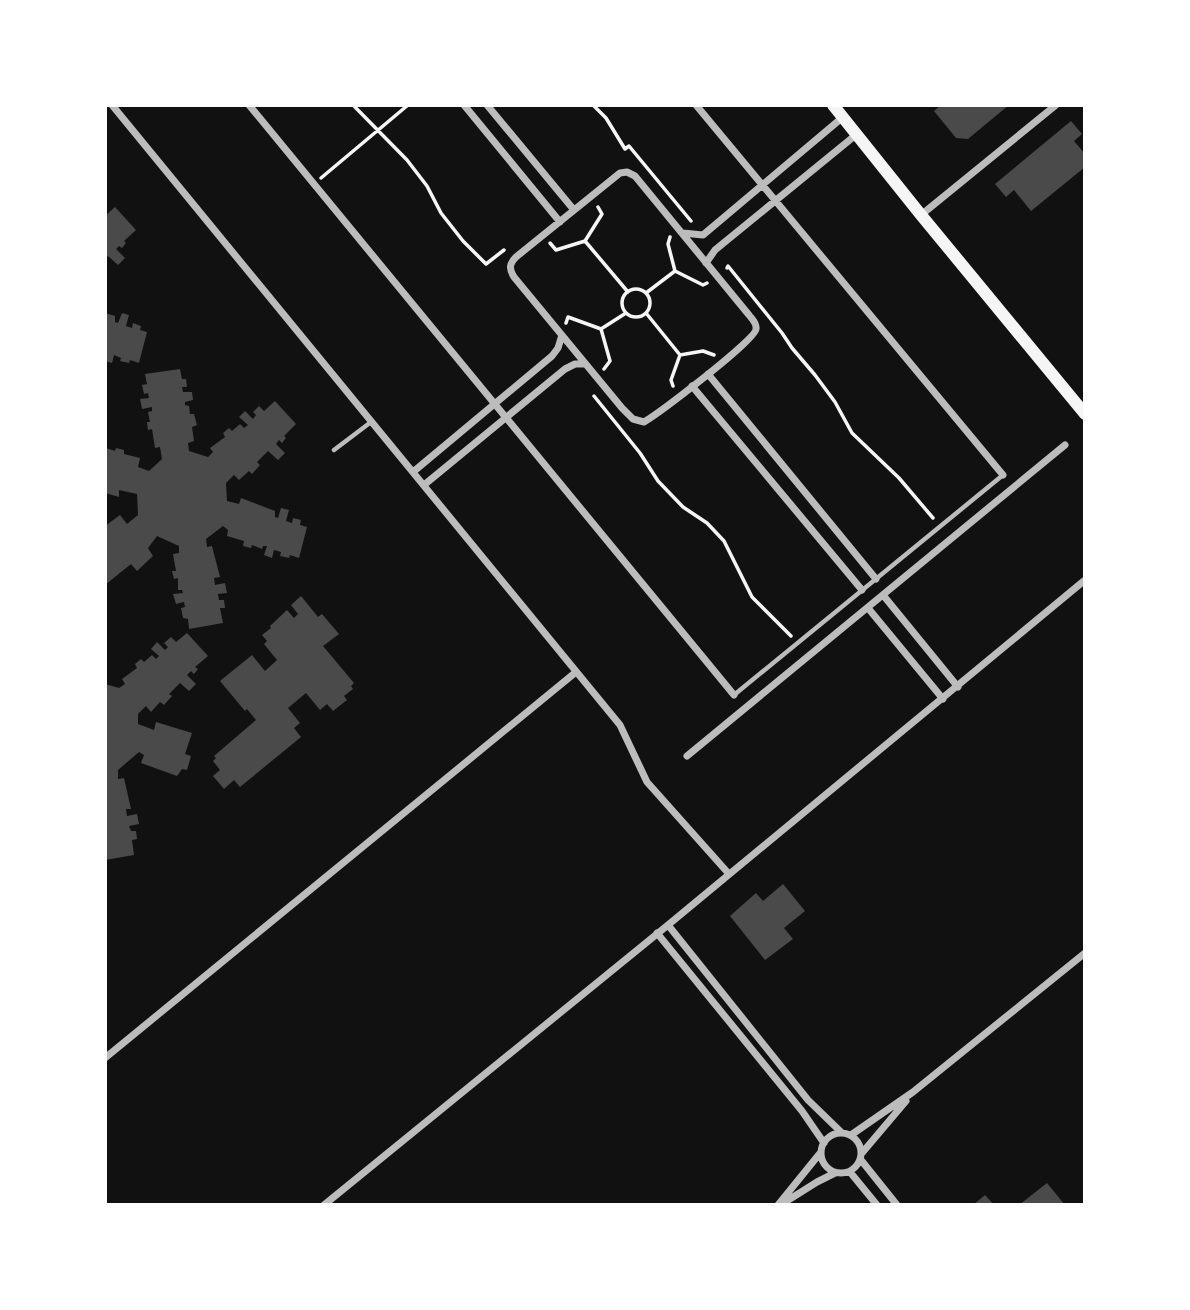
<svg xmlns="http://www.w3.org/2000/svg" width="1190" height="1310" viewBox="0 0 1190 1310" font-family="Georgia,serif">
<rect width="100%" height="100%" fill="#111"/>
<path fill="#4a4a4a" d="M 941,105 L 1009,105 L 968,139 L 956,138 L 934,111 Z
M 1071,121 L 1082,134 L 1074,141 L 1085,154 L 1085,167 L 1031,211 L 1014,190 L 1006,197 L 995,184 Z
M 115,207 L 136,230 L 124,241 L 126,243 L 122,248 L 119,246 L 116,249 L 125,258 L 118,265 L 108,256 L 105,260 L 105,216 Z
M 105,313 L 115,316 L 115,322 L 118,323 L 122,313 L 129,315 L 126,326 L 132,328 L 133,323 L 141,326 L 140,330 L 147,332 L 139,363 L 130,360 L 129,363 L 120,361 L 121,358 L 114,355 L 112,363 L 105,361 L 107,352 L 105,351 Z
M 180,369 L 182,379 L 186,379 L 187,387 L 182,387 L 183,392 L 192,392 L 193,400 L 185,402 L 185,405 L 189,406 L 190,414 L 194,414 L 197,425 L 192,427 L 194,441 L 188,443 L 189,451 L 208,457 L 213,452 L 210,448 L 225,437 L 223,433 L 229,428 L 232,431 L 240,424 L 244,428 L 248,425 L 239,417 L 245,411 L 253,419 L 256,415 L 253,412 L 259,406 L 264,411 L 275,401 L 296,424 L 284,436 L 286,438 L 282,443 L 279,440 L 276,444 L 285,453 L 278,460 L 268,451 L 257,462 L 260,465 L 252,474 L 249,471 L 239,480 L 234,475 L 226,483 L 227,501 L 239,504 L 241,498 L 275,511 L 275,517 L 278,518 L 281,508 L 289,510 L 286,521 L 292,523 L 293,518 L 301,520 L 300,525 L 307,527 L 299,558 L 290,555 L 289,558 L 280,556 L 281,552 L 274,550 L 272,558 L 264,555 L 267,546 L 263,546 L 262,549 L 252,545 L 251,548 L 243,546 L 244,541 L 227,536 L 228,530 L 223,526 L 206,539 L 207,547 L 212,546 L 220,577 L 214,578 L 215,585 L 225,583 L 227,593 L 218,594 L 219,600 L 224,600 L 225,608 L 220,608 L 223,623 L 189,629 L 188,619 L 183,618 L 181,608 L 185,607 L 184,602 L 176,604 L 173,594 L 183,593 L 182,590 L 178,590 L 178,578 L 174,579 L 172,571 L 176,571 L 173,554 L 179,553 L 179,546 L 157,536 L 148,548 L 153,556 L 137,571 L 131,564 L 105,585 L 105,536 L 107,535 L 105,532 L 105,526 L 120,515 L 127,524 L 138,515 L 137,494 L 119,490 L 119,497 L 105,493 L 105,449 L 106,448 L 115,451 L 116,448 L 124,450 L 124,454 L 140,458 L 138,467 L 149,471 L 162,459 L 160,447 L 155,448 L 152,429 L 148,430 L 147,422 L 150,422 L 148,412 L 152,411 L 152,407 L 142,409 L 140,399 L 149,398 L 148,393 L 144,394 L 142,385 L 147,384 L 145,374 Z
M 301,596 L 318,617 L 322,614 L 339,634 L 323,646 L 354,683 L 351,686 L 353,689 L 344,696 L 347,700 L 333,711 L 327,704 L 320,710 L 306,693 L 288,708 L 300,723 L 294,728 L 301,737 L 240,787 L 234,780 L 224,789 L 213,776 L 220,770 L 213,761 L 216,758 L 214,756 L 256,720 L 247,709 L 245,711 L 220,681 L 252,655 L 265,671 L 277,660 L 264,644 L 267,641 L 262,635 L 271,628 L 270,626 L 287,610 L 294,618 L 298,614 L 291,605 Z
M 187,633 L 208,656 L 195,667 L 198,669 L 194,674 L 191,671 L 187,675 L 196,684 L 189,691 L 180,683 L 169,694 L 172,696 L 164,705 L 160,702 L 151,712 L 146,706 L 138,714 L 138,724 L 154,730 L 156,722 L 192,733 L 185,754 L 191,756 L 187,770 L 182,769 L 177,776 L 141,763 L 144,755 L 139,752 L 118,770 L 118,779 L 124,778 L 131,809 L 126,809 L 127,816 L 137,814 L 139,824 L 129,826 L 131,831 L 136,831 L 137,839 L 132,840 L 134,855 L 105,860 L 105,684 L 119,688 L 125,684 L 122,679 L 137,668 L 135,664 L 141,659 L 144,662 L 152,655 L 156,659 L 159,656 L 151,649 L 157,642 L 165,650 L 168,647 L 164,643 L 171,637 L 176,642 Z
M 783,884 L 805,911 L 784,928 L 793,939 L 765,960 L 730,916 L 756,893 L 763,901 Z
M 1047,1183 L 1065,1205 L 1019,1205 Z
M 985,1195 L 994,1205 L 973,1205 Z"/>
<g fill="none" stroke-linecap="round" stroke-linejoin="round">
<path stroke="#f5f5f5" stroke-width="3.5" d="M 353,105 L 407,160 L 427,186 L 441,213 L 463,241 L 486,264 L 504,250
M 593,105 L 606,118 L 625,149 L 629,146 L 691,221
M 321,178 L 408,105
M 598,207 L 602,214 L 585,241 L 628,292
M 550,243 L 556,250 L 585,241
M 727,268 L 728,266 L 782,333 L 792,348 L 815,375 L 835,402 L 852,433 L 899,478 L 933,518
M 675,271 L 703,285 L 707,283
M622 303a14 14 0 1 1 28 0a14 14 0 1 1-28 0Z
M 646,293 L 675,271 L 668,244 L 670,237
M 646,313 L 680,355 L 703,351 L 714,355
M 566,323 L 568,317 L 601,329 L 626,313
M 601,329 L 610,361 L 604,369
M 673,386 L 671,380 L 680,355
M 594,396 L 640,453 L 658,481 L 683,507 L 707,523 L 724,541 L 752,597 L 791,636"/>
<path stroke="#bcbcbc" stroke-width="4.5" d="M 334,450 L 371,422
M 734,695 L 1003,475"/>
<path stroke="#bcbcbc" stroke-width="7" d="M 112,105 L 620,725 L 647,782 L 729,874
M 249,105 L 734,695
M 464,105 L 560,222
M 487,105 L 574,210
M 696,105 L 1003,475
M 627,172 L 635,176 L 749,315 C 752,319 757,323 756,329 C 756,340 659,413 644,422 L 633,419 L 622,408 L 514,277 C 509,269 509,264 516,257 L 620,173 Z
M 921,215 L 1056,105
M 683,233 L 703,235 L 843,117
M 706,263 L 715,250 L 857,134
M 708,374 L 876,579
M 692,386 L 862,590
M 413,472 L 552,356 L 558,348 L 562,335
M 424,485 L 565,369 L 575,364 L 585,364
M 883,595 L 958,687
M 868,608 L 943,699
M 687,756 L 1065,445
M 668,925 L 808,1100 L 841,1132
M 657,933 L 802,1111 L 824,1143
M 105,1058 L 576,672
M821 1153a20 20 0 1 1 40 0a20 20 0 1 1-40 0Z
M 851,1135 L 913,1092 L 1085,953
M 862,1153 L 906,1101
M 861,1160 L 897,1205
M 850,1172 L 877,1205
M 782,1204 L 817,1182 L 835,1173
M 324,1205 L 668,925 L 1085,580
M 778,1205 L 821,1152"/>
<path stroke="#f5f5f5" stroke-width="12" d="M 833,105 L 921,215 L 1085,414"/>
</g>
<rect width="1190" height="1310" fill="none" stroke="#ffffff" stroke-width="214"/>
</svg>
